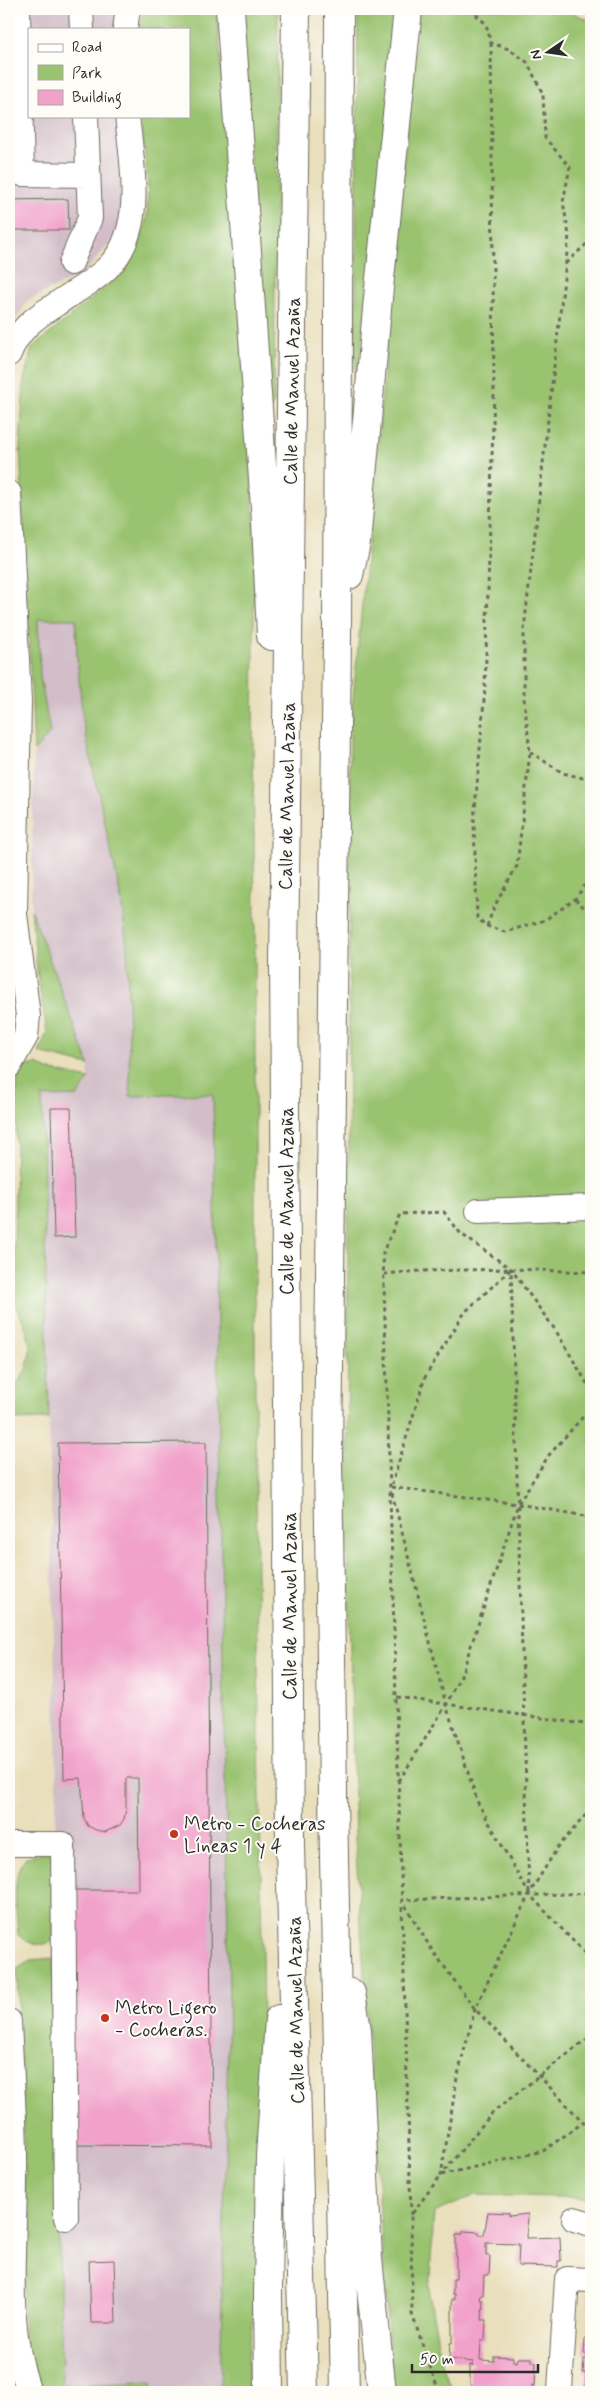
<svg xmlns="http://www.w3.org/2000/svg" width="600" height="2401" viewBox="0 0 600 2401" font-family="Mynerve,sans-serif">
<rect width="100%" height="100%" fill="#fdfcf7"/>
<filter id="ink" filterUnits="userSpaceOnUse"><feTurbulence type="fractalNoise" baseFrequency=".02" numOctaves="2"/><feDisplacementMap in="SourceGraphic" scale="10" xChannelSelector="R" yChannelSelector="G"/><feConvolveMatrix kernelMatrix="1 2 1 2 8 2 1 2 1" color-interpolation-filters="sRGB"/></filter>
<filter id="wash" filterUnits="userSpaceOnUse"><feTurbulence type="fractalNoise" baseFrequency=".0096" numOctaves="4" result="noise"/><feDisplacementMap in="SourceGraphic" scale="20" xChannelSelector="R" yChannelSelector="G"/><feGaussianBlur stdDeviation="1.12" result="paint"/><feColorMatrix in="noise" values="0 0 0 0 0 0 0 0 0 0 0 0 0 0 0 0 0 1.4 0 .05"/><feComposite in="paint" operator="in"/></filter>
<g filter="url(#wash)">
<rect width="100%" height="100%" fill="#e9dfbc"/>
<path fill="#d2bdc8" d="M 9,9 L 117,9 L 116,29 L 29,29 L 29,116 L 118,116 L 122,204 L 115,237 L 83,274 L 28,300 L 9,330 Z
M 38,619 L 77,619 L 77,657 L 83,722 L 121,898 L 127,947 L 130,1095 L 213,1094 L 229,1997 L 220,2392 L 152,2392 L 152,2382 L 62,2385 L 52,1908 L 57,1780 L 42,1096 L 78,1096 L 88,1083 L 89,1065 L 31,910 L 34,751 L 50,732 L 40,676 Z"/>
<path fill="#9ac36f" stroke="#62774d" d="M 143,9 L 217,9 L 255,530 L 253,742 L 255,923 L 255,1415 L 264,2106 L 257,2283 L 248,2357 L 249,2392 L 220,2392 L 229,1997 L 213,1094 L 130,1096 L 127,947 L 121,898 L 83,722 L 77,657 L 76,619 L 38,619 L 40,676 L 50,733 L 34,751 L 20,447 L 24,380 L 32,348 L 126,270 L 140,243 L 147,216 L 148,185 L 141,116 L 189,116 L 189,29 L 140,29 Z
M 240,9 L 278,9 L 274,391 L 274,403 L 267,416 Z
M 358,9 L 400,9 L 355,399 Z
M 419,9 L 564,9 L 591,21 L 591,2198 L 476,2195 L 434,2213 L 429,2293 L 443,2369 L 453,2392 L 392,2392 L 355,1839 L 347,1531 L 350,730 Z
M 31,910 L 89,1065 L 39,1053 L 47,1032 L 38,980 Z
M 36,1064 L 48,1070 L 89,1079 L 78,1096 L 42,1097 L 49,1419 L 9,1420 L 11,1389 C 39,1365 32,1330 13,1303 L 17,1082 C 21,1070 24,1066 36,1064 Z
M 39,1853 L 54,1853 L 53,1941 C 38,1948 30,1944 18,1935 C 17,1917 10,1871 25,1859 C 28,1856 35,1855 39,1853 Z
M 53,1958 L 62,2385 L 152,2382 L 152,2392 L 36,2392 L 23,2339 L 25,2173 L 17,1969 L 31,1960 Z"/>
<g id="blocks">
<path fill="#f1a1ca" d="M 68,199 L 69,230 L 9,230 L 9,200 Z
M 51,1108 L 71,1108 L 75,1237 L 54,1238 Z
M 206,1442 L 212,2146 L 72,2145 L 71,1890 L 139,1890 L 138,1778 L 126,1778 L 126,1809 L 124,1819 L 120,1825 L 105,1832 L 96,1830 L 88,1826 L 84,1818 L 81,1778 L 64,1779 L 58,1443 Z
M 488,2212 L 509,2213 L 509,2216 L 528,2214 L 527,2238 L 560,2237 L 561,2261 L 558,2261 L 558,2267 L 518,2266 L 519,2244 L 486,2243 L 486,2256 L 490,2256 L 489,2275 L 484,2275 L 483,2295 L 481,2295 L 480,2300 L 483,2300 L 482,2320 L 486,2320 L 485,2340 L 481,2340 L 480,2360 L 494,2361 L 494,2356 L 513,2357 L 513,2361 L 517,2362 L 518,2358 L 532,2358 L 532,2362 L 536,2363 L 535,2386 L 532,2385 L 532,2392 L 486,2388 L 486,2391 L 472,2391 L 472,2386 L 470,2385 L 470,2365 L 473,2366 L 473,2362 L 449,2359 L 450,2343 L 452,2343 L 452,2299 L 455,2299 L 455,2294 L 453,2294 L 453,2279 L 456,2279 L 456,2234 L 463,2234 L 463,2231 L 479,2232 L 479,2235 L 484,2235 Z
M 114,2260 L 116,2323 L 91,2323 L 89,2261 Z
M 588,2294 L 591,2294 L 591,2392 L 585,2392 L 586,2373 L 583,2373 L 584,2359 L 587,2359 L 587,2354 L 584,2354 L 585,2339 L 588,2339 Z"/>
</g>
</g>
<g filter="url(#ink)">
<use href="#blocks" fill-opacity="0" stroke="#6e6a5e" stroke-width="1"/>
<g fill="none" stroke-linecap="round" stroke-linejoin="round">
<g stroke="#6e6a5e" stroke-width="26">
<path id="minor" d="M 18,9 L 22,174 L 88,175
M 81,9 L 82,29
M 125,29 L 128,9
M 71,263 L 90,218 L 86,116
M 9,354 C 18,330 34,318 55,305 C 73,292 96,281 111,264 C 145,226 132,163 127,116
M 9,493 L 19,701 L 15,914 L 28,1016 L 26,1036 L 9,1066
M 478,1211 L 591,1207
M 9,1844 L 63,1844 L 66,2218
M 9,2021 C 11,2073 16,2125 15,2177 C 15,2251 4,2321 29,2392
M 574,2219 L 591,2224
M 560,2390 L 567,2279 L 591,2280"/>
</g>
<g stroke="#6e6a5e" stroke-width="30">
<path id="highway" d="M 230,9 L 266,522 L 271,636
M 296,9 L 284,962 L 290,1846 L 304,2392
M 339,9 L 337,636 L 328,1460 L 334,1858 L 345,2392
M 349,575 L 356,543 L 378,298 L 408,9
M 351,1993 L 357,2030 L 368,2259 L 382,2392
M 269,2392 L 268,2294 L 270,2156 L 279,2019"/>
</g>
<path stroke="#6e6a5e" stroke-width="3" stroke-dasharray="4 4" stroke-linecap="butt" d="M 470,9 L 486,24 L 491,43 L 509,49 L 527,62 L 543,94 L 545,138 L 570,167 L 563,202 L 569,235 L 524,630 L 524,699 L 530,752 L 517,866 L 494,907 L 487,926
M 491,43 L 494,391 L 485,688 L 474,822 L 477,918 L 487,926 L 505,932 L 545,920 L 575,899 L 591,877
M 566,263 L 591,240
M 530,752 L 563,773 L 591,780
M 575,899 L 591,914
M 384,1274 L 420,1271 L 511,1269 L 465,1312 L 425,1377 L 392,1484
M 391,1487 L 518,1504 L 591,1517
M 392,1493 L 446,1705 L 478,1803 L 529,1894 L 591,1960
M 397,1697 L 591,1725
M 399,1781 L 446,1705 L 461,1676 L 518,1504 L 549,1455 L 591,1408
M 591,1809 L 558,1847 L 529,1894 L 475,2009 L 457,2078 L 441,2175 L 493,2112 L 591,2036
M 529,1893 L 511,1269 L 591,1272
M 585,2124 L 475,2009 L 430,1947 L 402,1900 L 591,1893
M 411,2215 L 383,1252 L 400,1214 L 444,1212 L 461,1234 L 511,1269 L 556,1331 L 591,1390
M 439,2392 L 412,2314 L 411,2215 L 441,2175 L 543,2151 L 591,2117"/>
<use href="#minor" stroke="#fff" stroke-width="24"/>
<use href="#highway" stroke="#fff" stroke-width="28"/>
</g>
</g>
<g fill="#c8321e" stroke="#fdfcf7" stroke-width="2">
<circle cx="174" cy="1834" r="5"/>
<circle cx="105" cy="2018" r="5"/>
</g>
<g text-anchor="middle" stroke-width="4" stroke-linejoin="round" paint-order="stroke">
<g font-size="19" fill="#2b2b2b" stroke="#fdfcf7">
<text transform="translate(291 391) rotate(-89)" y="7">Calle de Manuel Azaña</text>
<text transform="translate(286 796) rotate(-89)" y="7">Calle de Manuel Azaña</text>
<text transform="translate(286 1201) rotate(-90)" y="7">Calle de Manuel Azaña</text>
<text transform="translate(289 1606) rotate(-90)" y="7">Calle de Manuel Azaña</text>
<text transform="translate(295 2010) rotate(-91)" y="7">Calle de Manuel Azaña</text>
</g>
<g font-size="19" fill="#2b2b2b" stroke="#fdfcf7" text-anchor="start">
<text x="184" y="1830">Metro - Cocheras<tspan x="184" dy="22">Líneas 1 y 4</tspan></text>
<text x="115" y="2014">Metro Ligero<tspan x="115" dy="22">- Cocheras.</tspan></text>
</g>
</g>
<rect width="600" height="2401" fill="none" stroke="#fdfcf7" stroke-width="30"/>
<rect x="28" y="28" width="162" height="90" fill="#fdfcf7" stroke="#a9a8a5"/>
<rect x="38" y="44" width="25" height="8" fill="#ffffff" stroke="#a9a8a5"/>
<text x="72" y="52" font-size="15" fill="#2b2b2b">Road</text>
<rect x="38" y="65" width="25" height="15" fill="#9ac36f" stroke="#a9a8a5"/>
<text x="72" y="78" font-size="15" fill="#2b2b2b">Park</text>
<rect x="38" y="90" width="25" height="15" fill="#f1a1ca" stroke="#a9a8a5"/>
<text x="72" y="102" font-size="15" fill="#2b2b2b">Building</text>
<g transform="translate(548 52) rotate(257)" stroke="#fdfcf7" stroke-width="4" paint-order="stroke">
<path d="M0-4L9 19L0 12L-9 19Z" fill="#2b2b2b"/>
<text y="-8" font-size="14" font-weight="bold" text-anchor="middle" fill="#2b2b2b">N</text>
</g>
<path d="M412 2364v8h126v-8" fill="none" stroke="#2b2b2b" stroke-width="2.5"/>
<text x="420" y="2364" font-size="15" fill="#2b2b2b" stroke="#fdfcf7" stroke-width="4" paint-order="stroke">50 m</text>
</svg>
